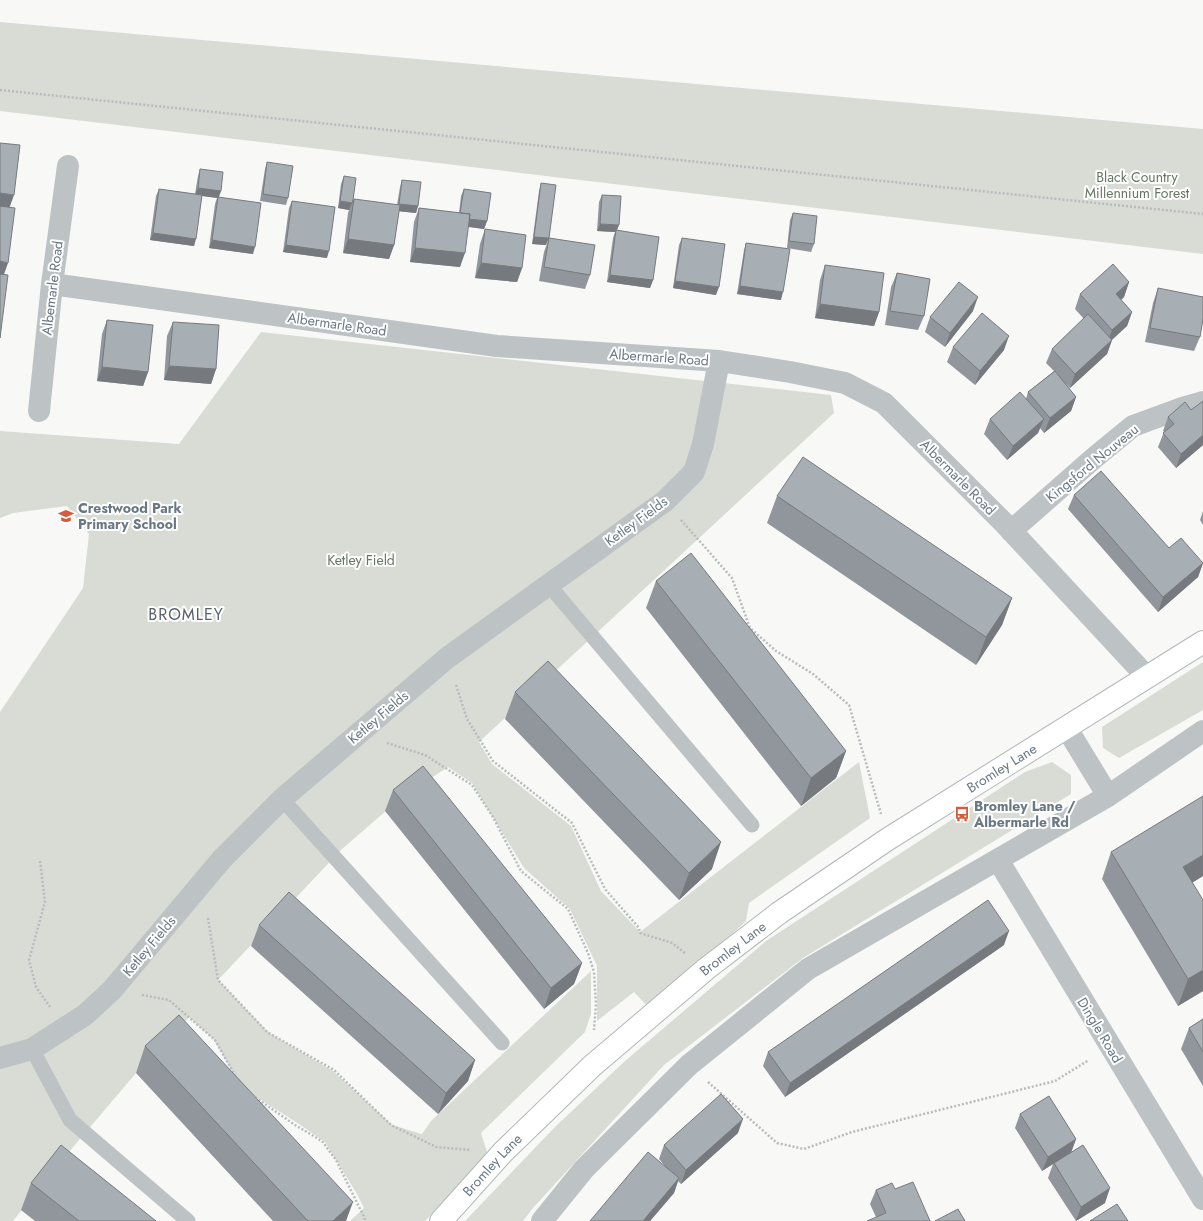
<svg xmlns="http://www.w3.org/2000/svg" width="1203" height="1221" viewBox="0 0 1203 1221" font-family="Jost,sans-serif">
<rect width="100%" height="100%" fill="#f8f8f6"/>
<path fill="#d8dcd5" d="M 0,22 L 1203,129 L 1203,254 L 0,111 Z
M 261,332 L 831,395 L 834,413 L 479,742 L 492,764 L 571,826 L 601,891 L 640,932 L 859,762 L 870,818 L 749,903 L 746,921 L 691,972 L 647,1006 L 634,992 L 597,1021 L 597,966 L 570,909 L 524,868 L 472,783 L 448,767 L 401,798 L 342,849 L 218,980 L 269,1033 L 333,1071 L 392,1125 L 422,1134 L 431,1121 L 591,971 L 591,1014 L 585,1032 L 481,1133 L 488,1155 L 425,1221 L 350,1221 L 364,1208 L 357,1194 L 325,1142 L 299,1124 L 242,1088 L 214,1040 L 189,1017 L 169,1042 L 136,1073 L 52,1172 L 13,1221 L 0,1221 L 0,712 L 83,588 L 89,534 L 67,506 L 13,513 L 0,518 L 0,431 L 179,444 Z
M 1203,662 L 1203,710 L 1119,758 L 1103,748 L 1102,727 Z
M 1052,762 L 1071,775 L 1071,794 L 803,958 L 664,1065 L 533,1208 L 523,1221 L 465,1221 L 555,1127 L 625,1061 L 766,941 L 1025,772 Z"/>
<g fill="none" stroke-linecap="round" stroke-linejoin="round">
<g stroke="#b2b7bb" stroke-width="24">
<g id="secondary">
<path id="s1" d="M 441,1221 L 503,1152 L 592,1066 L 706,969 L 779,913 L 888,839 L 1203,642"/>
</g>
</g>
<path stroke="#b8bbbe" stroke-width="2.5" stroke-dasharray="2 2" stroke-linecap="butt" d="M 0,90 L 1203,214
M 681,520 L 732,578 L 750,628 L 776,651 L 813,674 L 849,705 L 881,814
M 456,685 L 467,719 L 493,761 L 572,823 L 605,889 L 639,928 L 640,933 L 672,943 L 685,953
M 387,743 L 425,755 L 472,785 L 493,817 L 521,871 L 568,909 L 588,953 L 594,972 L 596,1004 L 594,1030
M 40,861 L 45,902 L 29,960 L 36,987 L 50,1007
M 208,918 L 218,980 L 267,1032 L 334,1070 L 391,1125 L 436,1147 L 471,1150
M 142,995 L 169,1000 L 215,1040 L 236,1077
M 708,1082 L 777,1143 L 804,1149 L 852,1132 L 1055,1081 L 1089,1060
M 252,1095 L 295,1125 L 322,1141 L 336,1160 L 366,1221"/>
<path stroke="#bdc2c5" stroke-width="15" d="M 548,584 L 752,825
M 282,799 L 502,1043
M 32,1049 L 70,1120 L 188,1221"/>
<path stroke="#bdc2c5" stroke-width="22" d="M 52,284 L 497,346 L 719,361 L 790,372 L 845,383 L 884,403 L 1004,523 L 1147,677
M 39,411 L 52,284 L 68,166
M 1011,531 L 1094,458 L 1133,426 L 1182,408 L 1203,402
M 1066,727 L 1108,796
M 998,860 L 1203,1199
M 0,1058 L 32,1049 L 85,1015 L 112,990 L 222,859 L 282,799 L 447,658 L 665,501 L 694,472 L 703,444 L 719,361
M 542,1221 L 584,1169 L 689,1065 L 808,969 L 1108,796 L 1203,731"/>
<use href="#secondary" stroke="#fff" stroke-width="22"/>
</g>
<path fill="#90969b" d="M 267,162 L 288,198 L 286,205 L 260,201 L 265,169 Z
M 200,169 L 221,191 L 219,197 L 253,254 L 209,248 L 215,204 L 217,198 L 202,196 L 194,246 L 150,240 L 156,196 L 159,189 L 195,194 L 198,176 Z
M 344,176 L 353,200 L 397,205 L 400,187 L 402,180 L 418,206 L 416,213 L 399,211 L 394,245 L 389,259 L 343,253 L 348,213 L 349,210 L 338,208 L 341,184 Z
M 541,183 L 546,245 L 532,244 L 539,191 Z
M 464,189 L 487,221 L 484,229 L 468,227 L 460,267 L 410,262 L 414,222 L 419,208 L 459,213 L 461,196 Z
M 602,195 L 617,231 L 653,280 L 650,288 L 607,282 L 613,238 L 615,232 L 597,231 L 599,202 Z
M 292,201 L 327,258 L 283,252 L 289,208 Z
M 793,213 L 814,244 L 811,252 L 787,248 L 790,220 Z
M 485,229 L 522,268 L 517,282 L 475,278 L 480,244 Z
M 549,238 L 590,275 L 585,289 L 539,281 L 544,252 Z
M 682,238 L 716,295 L 673,288 L 679,245 Z
M 746,243 L 781,300 L 737,294 L 744,250 Z
M 825,265 L 879,312 L 874,326 L 815,318 L 820,280 Z
M 897,273 L 924,316 L 918,330 L 885,325 L 891,287 Z
M 1129,282 L 1124,297 L 1121,300 L 1132,312 L 1127,326 L 1112,340 L 1107,354 L 1070,388 L 1064,382 L 1076,397 L 1071,411 L 1044,433 L 1040,428 L 1038,433 L 1007,460 L 984,434 L 990,419 L 1026,399 L 1028,392 L 1054,371 L 1046,363 L 1052,349 L 1084,319 L 1075,309 L 1080,294 Z
M 1158,288 L 1200,337 L 1194,351 L 1145,342 L 1153,303 Z
M 973,311 L 945,347 L 925,332 L 930,317 Z
M 107,320 L 148,372 L 143,386 L 97,381 L 102,334 Z
M 173,322 L 216,369 L 211,384 L 164,380 L 167,336 Z
M 953,347 L 1004,350 L 975,385 L 947,362 Z
M 1203,401 L 1203,445 L 1176,468 L 1158,447 L 1164,432 L 1163,431 L 1168,417 L 1191,410 Z
M 1074,495 L 1169,548 L 1203,563 L 1198,577 L 1158,612 L 1068,509 Z
M 777,496 L 1012,598 L 1002,625 L 976,665 L 767,523 Z
M 1203,511 L 1203,525 L 1200,520 Z
M 656,581 L 846,751 L 836,778 L 801,806 L 646,608 Z
M 515,692 L 712,869 L 679,900 L 505,719 Z
M 393,790 L 582,963 L 574,984 L 544,1009 L 385,811 Z
M 1111,852 L 1203,876 L 1192,883 L 1203,991 L 1178,1006 L 1102,879 Z
M 259,925 L 475,1060 L 468,1081 L 438,1114 L 251,946 Z
M 1004,945 L 785,1097 L 763,1066 L 768,1052 Z
M 1203,1019 L 1203,1086 L 1181,1049 L 1189,1028 Z
M 145,1046 L 346,1221 L 273,1221 L 136,1073 Z
M 1020,1114 L 1076,1139 L 1071,1152 L 1105,1203 L 1076,1221 L 1048,1178 L 1053,1164 L 1042,1171 L 1015,1128 Z
M 738,1133 L 681,1184 L 678,1181 L 674,1193 L 650,1221 L 590,1221 L 664,1165 L 659,1159 L 664,1145 Z
M 31,1183 L 156,1221 L 35,1221 L 21,1210 Z
M 895,1189 L 930,1221 L 876,1217 L 870,1204 L 876,1190 Z"/>
<path fill="#767a7e" d="M 198,188 L 221,191 L 218,198 L 195,195 Z
M 0,193 L 14,195 L 9,209 L 0,208 Z
M 340,201 L 352,203 L 349,210 L 338,208 Z
M 399,204 L 418,206 L 416,213 L 396,211 Z
M 460,218 L 487,221 L 484,229 L 457,225 Z
M 600,224 L 619,225 L 616,233 L 616,230 L 615,232 L 597,231 Z
M 153,233 L 196,239 L 194,246 L 150,240 Z
M 534,237 L 549,238 L 546,245 L 532,244 Z
M 348,239 L 394,245 L 389,259 L 343,253 Z
M 212,240 L 255,247 L 253,254 L 209,248 Z
M 286,245 L 329,251 L 327,258 L 283,252 Z
M 415,248 L 465,253 L 460,267 L 410,262 Z
M 0,261 L 8,263 L 3,277 L 0,276 Z
M 481,263 L 522,268 L 517,282 L 475,278 Z
M 610,275 L 653,280 L 650,288 L 607,282 Z
M 675,281 L 719,287 L 716,295 L 673,288 Z
M 1129,282 L 1124,297 L 1111,309 L 1116,294 Z
M 740,286 L 783,292 L 781,300 L 737,294 Z
M 978,297 L 973,311 L 945,347 L 950,333 Z
M 820,304 L 879,312 L 874,326 L 815,318 Z
M 1132,312 L 1127,326 L 1107,344 L 1112,330 Z
M 1009,336 L 1004,350 L 975,385 L 980,371 Z
M 1112,340 L 1107,354 L 1070,388 L 1075,374 Z
M 169,366 L 216,369 L 211,384 L 164,380 Z
M 102,367 L 148,372 L 143,386 L 97,381 Z
M 1076,397 L 1071,411 L 1044,433 L 1050,418 Z
M 1044,419 L 1038,433 L 1007,460 L 1013,446 Z
M 1203,435 L 1203,445 L 1176,468 L 1181,454 Z
M 1203,563 L 1198,577 L 1158,612 L 1163,597 Z
M 1012,598 L 1002,625 L 976,665 L 986,637 Z
M 846,751 L 836,778 L 801,806 L 811,778 Z
M 721,842 L 712,869 L 679,900 L 689,873 Z
M 1203,855 L 1203,876 L 1173,894 L 1183,867 Z
M 1009,931 L 1004,945 L 785,1097 L 790,1083 Z
M 582,963 L 574,984 L 544,1009 L 551,988 Z
M 1203,970 L 1203,991 L 1178,1006 L 1188,979 Z
M 475,1060 L 468,1081 L 438,1114 L 446,1093 Z
M 743,1119 L 738,1133 L 681,1184 L 686,1170 Z
M 1076,1139 L 1071,1153 L 1054,1163 L 1053,1164 L 1042,1171 L 1048,1157 Z
M 679,1178 L 674,1193 L 650,1221 L 643,1221 Z
M 1110,1188 L 1105,1203 L 1076,1221 L 1081,1207 Z
M 353,1202 L 346,1221 L 333,1221 Z"/>
<path fill="#a8afb4" stroke="#767a7e" d="M 0,143 L 20,145 L 14,195 L 0,193 Z
M 267,162 L 293,166 L 288,198 L 263,194 Z
M 200,169 L 223,172 L 221,191 L 198,188 Z
M 344,176 L 356,178 L 353,200 L 352,203 L 340,201 Z
M 402,180 L 421,182 L 418,206 L 399,204 Z
M 541,183 L 556,185 L 549,238 L 534,237 Z
M 159,189 L 202,195 L 196,239 L 153,233 Z
M 464,189 L 491,193 L 487,221 L 469,219 L 470,214 L 460,213 Z
M 602,195 L 621,196 L 619,225 L 600,224 Z
M 218,197 L 261,203 L 255,247 L 212,240 Z
M 354,199 L 400,205 L 394,245 L 348,239 Z
M 292,201 L 335,207 L 329,251 L 286,245 Z
M 0,206 L 15,208 L 8,263 L 0,261 Z
M 419,208 L 470,214 L 465,253 L 415,248 Z
M 793,213 L 817,216 L 814,244 L 789,241 Z
M 485,229 L 526,235 L 522,268 L 481,263 Z
M 616,230 L 659,237 L 653,280 L 610,275 Z
M 549,238 L 595,245 L 590,275 L 544,267 Z
M 682,238 L 725,244 L 719,287 L 675,281 Z
M 746,243 L 790,249 L 783,292 L 740,286 Z
M 1113,264 L 1129,282 L 1116,294 L 1132,312 L 1112,330 L 1080,294 Z
M 825,265 L 884,273 L 879,312 L 820,304 Z
M 897,273 L 930,279 L 924,316 L 890,311 Z
M 0,274 L 8,275 L 0,338 Z
M 959,282 L 978,297 L 950,333 L 930,317 Z
M 1158,288 L 1203,297 L 1203,319 L 1200,337 L 1150,328 Z
M 982,313 L 1009,336 L 980,371 L 953,347 Z
M 1088,314 L 1112,340 L 1075,374 L 1052,349 Z
M 107,320 L 153,325 L 148,372 L 102,367 Z
M 173,322 L 219,325 L 216,369 L 169,366 Z
M 1055,371 L 1076,397 L 1050,418 L 1028,392 Z
M 1020,392 L 1044,419 L 1013,446 L 990,419 Z
M 1203,401 L 1203,435 L 1181,454 L 1163,433 L 1174,424 L 1168,417 L 1185,402 L 1191,410 Z
M 803,457 L 1012,598 L 986,637 L 777,496 Z
M 1101,471 L 1169,548 L 1181,538 L 1203,563 L 1163,597 L 1074,495 Z
M 691,553 L 846,751 L 811,778 L 656,581 Z
M 548,661 L 721,842 L 689,873 L 515,692 Z
M 423,766 L 582,963 L 551,988 L 393,790 Z
M 1203,796 L 1203,855 L 1183,867 L 1203,900 L 1203,970 L 1188,979 L 1111,852 Z
M 289,892 L 475,1060 L 446,1093 L 259,925 Z
M 988,900 L 1009,931 L 790,1083 L 768,1052 Z
M 179,1015 L 353,1202 L 333,1221 L 308,1221 L 145,1046 Z
M 1203,1019 L 1203,1052 L 1189,1028 Z
M 721,1094 L 743,1119 L 686,1170 L 664,1145 Z
M 1049,1096 L 1076,1139 L 1048,1157 L 1020,1114 Z
M 61,1145 L 156,1221 L 79,1221 L 31,1183 Z
M 1083,1145 L 1110,1188 L 1081,1207 L 1054,1163 Z
M 648,1152 L 679,1178 L 643,1221 L 590,1221 Z
M 913,1182 L 930,1221 L 867,1221 L 886,1213 L 876,1190 L 892,1183 L 895,1189 Z
M 1117,1204 L 1128,1221 L 1090,1221 Z
M 958,1209 L 965,1221 L 935,1221 Z"/>
<defs>
<g id="school-bare" transform="scale(1.2)"><path d="M0-5L7-2L0 1L-7-2ZM-4 1L0 2.5L4 1V4Q0 6-4 4Z" fill="#d35d3b" stroke="#fff" stroke-width="2.5" paint-order="stroke"/></g>
<g id="bus-bare" transform="scale(1.2)"><path d="M-5-6H5V4H4V6H2V4H-2V6H-4V4H-5ZM-3.5-4V0h7V-4ZM-3.5 1.2v1.5H-2V1.2ZM2 1.2v1.5H3.5V1.2Z" fill="#d35d3b" stroke="#fff" stroke-width="2.5" paint-order="stroke"/></g>
</defs>
<g fill-rule="evenodd">
<use href="#school-bare" x="66" y="516"/>
<use href="#bus-bare" x="962" y="814"/>
</g>
<g text-anchor="middle" stroke-width="4" stroke-linejoin="round" paint-order="stroke">
<g font-size="14" fill="#677664" stroke="#fff">
<text x="1137" y="182">Black Country<tspan x="1137" dy="16">Millennium Forest</tspan></text>
<text x="361" y="565">Ketley Field</text>
</g>
<g font-size="14" fill="#6a7883" stroke="#fff">
<text transform="translate(52 288) rotate(-83)" y="5">Albemarle Road</text>
<text transform="translate(337 324) rotate(8)" y="5">Albermarle Road</text>
<text transform="translate(659 357) rotate(4)" y="5">Albermarle Road</text>
<text transform="translate(1092 463) rotate(-39)" y="5">Kingsford Nouveau</text>
<text transform="translate(958 477) rotate(45)" y="5">Albermarle Road</text>
<text transform="translate(636 521) rotate(-36)" y="5">Ketley Fields</text>
<text transform="translate(378 717) rotate(-40)" y="5">Ketley Fields</text>
<text dy="5" stroke="none"><textPath href="#s1" startOffset="724">Bromley Lane</textPath></text>
<text transform="translate(149 946) rotate(-50)" y="5">Ketley Fields</text>
<text dy="5" stroke="none"><textPath href="#s1" startOffset="400">Bromley Lane</textPath></text>
<text transform="translate(1100 1030) rotate(59)" y="5">Dingle Road</text>
<text dy="5" stroke="none"><textPath href="#s1" startOffset="76">Bromley Lane</textPath></text>
</g>
<g font-size="14" font-weight="bold" fill="#6a7883" stroke="#fff" text-anchor="start">
<text x="78" y="513">Crestwood Park<tspan x="78" dy="16">Primary School</tspan></text>
<text x="974" y="811">Bromley Lane /<tspan x="974" dy="16">Albermarle Rd</tspan></text>
</g>
<g font-size="16" letter-spacing="1" fill="#576169" stroke="#fff">
<text x="186" y="620">BROMLEY</text>
</g>
</g>
</svg>
